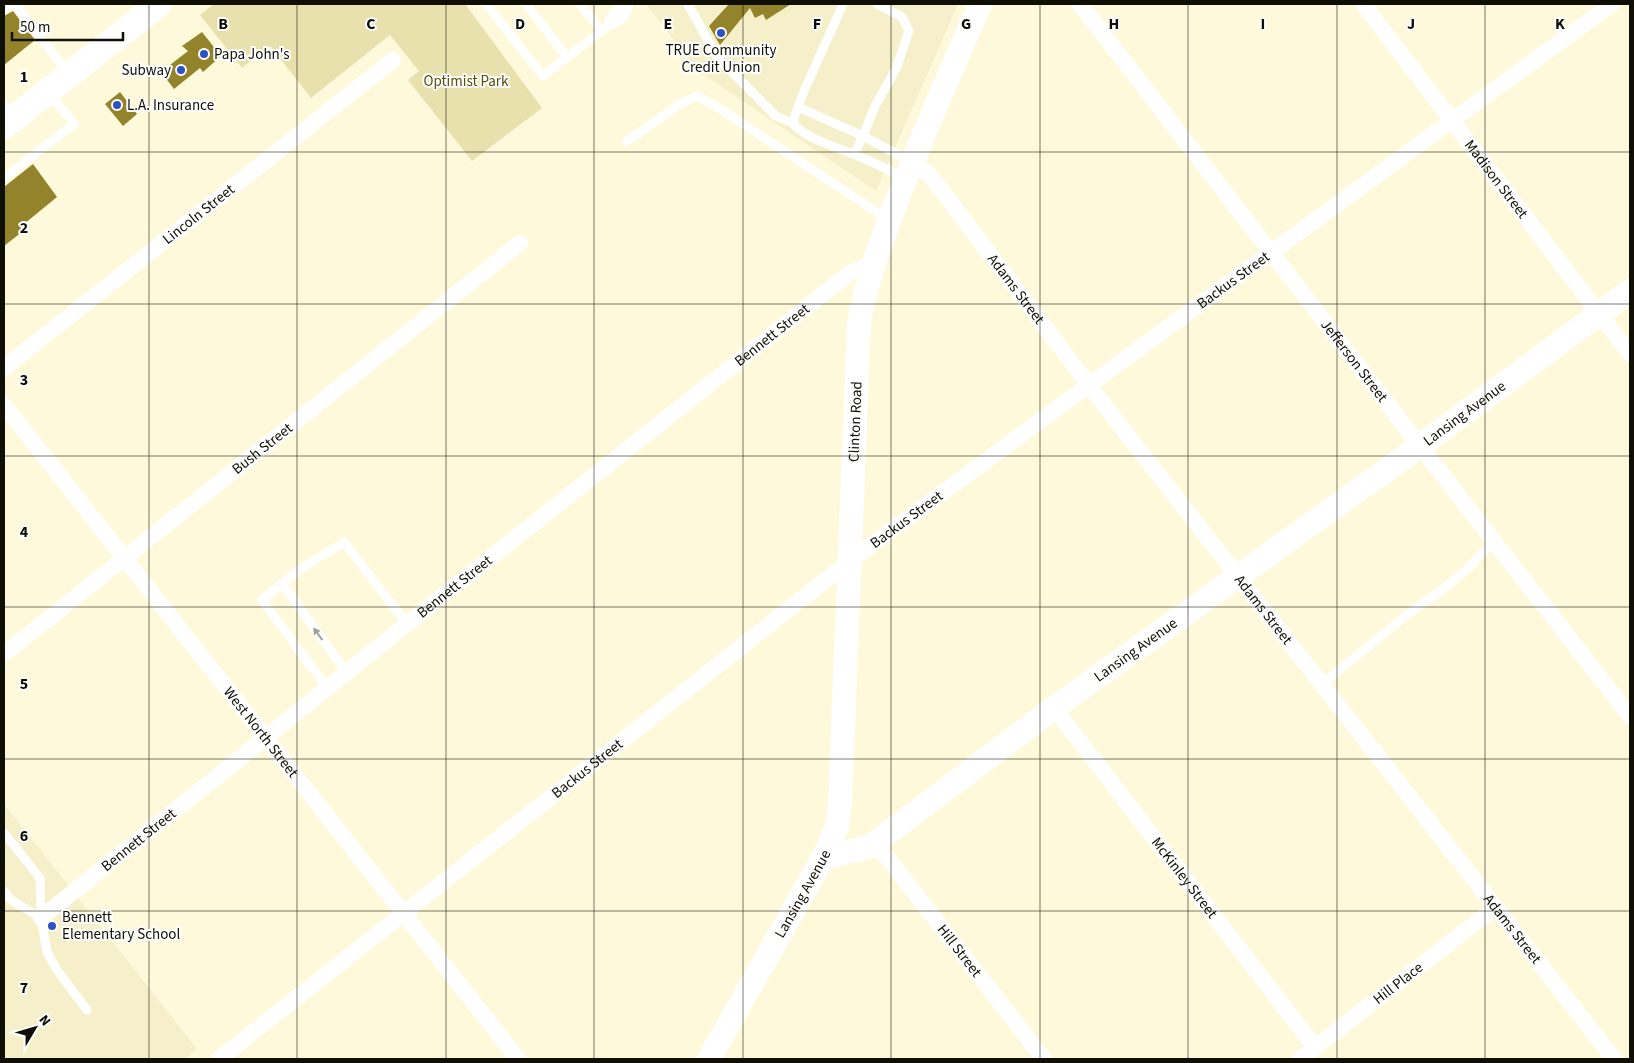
<svg xmlns="http://www.w3.org/2000/svg" width="1634" height="1063" viewBox="0 0 1634 1063" font-family="'Source Sans 3',sans-serif">
<rect width="100%" height="100%" fill="#fef9db"/>
<path fill="#f5efca" d="M 646,4 L 958,4 L 876,191 L 698,71 Z
M 4,804 L 197,1049 L 184,1059 L 4,1059 Z"/>
<path fill="#e8e0ad" d="M 214,4 L 465,4 L 542,108 L 472,161 L 408,80 L 419,71 L 390,35 L 311,98 L 270,46 L 242,68 L 200,15 Z"/>
<path fill="#93842c" d="M 729,4 L 791,4 L 766,20 L 763,14 L 755,18 L 750,8 L 720,45 L 709,26 Z
M 13,11 L 35,40 L 4,65 L 4,16 Z
M 202,32 L 221,56 L 203,72 L 200,68 L 174,89 L 161,72 L 188,51 L 182,46 Z
M 120,92 L 137,114 L 123,126 L 105,104 Z
M 33,164 L 57,197 L 24,224 L 27,228 L 4,246 L 4,187 Z"/>
<g fill="none" stroke-linecap="round" stroke-linejoin="round">
<path stroke="#fff" stroke-width="9" d="M 15,4 L 68,73
M 486,4 L 543,76 L 601,31 L 580,4
M 526,4 L 567,57
M 688,4 L 717,57 L 776,116 L 792,123
M 843,4 L 804,91 L 792,123 C 810,141 837,147 860,157 C 876,163 890,171 905,179
M 877,4 L 902,17 L 909,31 L 896,69 L 875,106 L 863,136 L 912,162
M 4,10 L 12,4
M 608,25 L 611,16 L 619,8 L 619,4
M 601,31 C 616,19 623,26 629,4
M 4,104 L 14,117
M 798,107 L 863,136 L 854,154
M 626,142 L 680,104 L 697,96 L 717,107 L 889,220
M 4,178 L 74,124 L 49,93
M 283,585 L 347,673
M 1322,684 L 1413,610 L 1441,591 L 1465,571 L 1494,541
M 328,689 L 262,600 L 299,570 L 344,542 L 407,624
M 4,833 L 40,878 L 41,918 L 47,952 L 57,970 L 87,1010
M 4,891 L 11,900 L 41,918"/>
<g stroke="#fff" stroke-width="16">
<path id="s1" d="M 1080,4 L 1420,446 L 1630,716"/>
<path id="s2" d="M 1363,4 L 1630,354"/>
<path id="s3" d="M 912,162 L 930,175 L 1101,401 L 1614,1059"/>
<path id="s4" d="M 4,368 L 393,60"/>
<path id="s5" d="M 4,405 L 518,1059"/>
<path id="s6" d="M 4,654 L 520,243"/>
<path id="s7" d="M 1054,708 L 1315,1047"/>
<path id="s8" d="M 871,846 L 886,856 L 1044,1059"/>
<path id="s9" d="M 41,918 L 407,624 L 851,272 L 874,264"/>
<path id="s10" d="M 219,1059 L 851,560 L 1089,385 L 1612,4"/>
<path id="s11" d="M 1300,1059 L 1496,907"/>
</g>
<g stroke="#fff" stroke-width="24">
<path id="s12" d="M 823,858 L 871,846 L 1054,708 L 1420,446 L 1630,291"/>
<path id="s13" d="M 709,1059 L 823,858 L 837,827 L 840,804 L 859,322 C 868,273 887,226 905,180 C 929,121 955,62 980,4"/>
</g>
<path stroke="#fff" stroke-width="26" d="M 4,126 L 159,4"/>
</g>
<defs><path id="oneway-solid" d="M-6-.8H1V-3.2L6.5 0L1 3.2V.8H-6Z" transform="scale(1.25)"/></defs>
<use fill="#9f9f9b" href="#oneway-solid" transform="translate(318 634) rotate(-126)"/>
<path fill="none" stroke="#100f05" stroke-width="1" stroke-opacity="0.55" d="M 149,4 L 149,1059M 297,4 L 297,1059M 446,4 L 446,1059M 594,4 L 594,1059M 743,4 L 743,1059M 891,4 L 891,1059M 1040,4 L 1040,1059M 1188,4 L 1188,1059M 1337,4 L 1337,1059M 1485,4 L 1485,1059M 4,152 L 1630,152M 4,304 L 1630,304M 4,456 L 1630,456M 4,607 L 1630,607M 4,759 L 1630,759M 4,911 L 1630,911"/>
<g fill="#2d52c1" stroke="#fff" stroke-width="2">
<circle cx="721" cy="33" r="5"/>
<circle cx="204" cy="54" r="5"/>
<circle cx="181" cy="70" r="5"/>
<circle cx="117" cy="105" r="5"/>
<circle cx="52" cy="926" r="5"/>
</g>
<g text-anchor="middle" stroke-width="4" stroke-linejoin="round" paint-order="stroke">
<g font-size="15" fill="#100f05" stroke="#fff" text-anchor="start">
<text x="721" y="55" text-anchor="middle">TRUE Community<tspan x="721" dy="17">Credit Union</tspan></text>
<text x="214" y="59">Papa John's</text>
<text x="171" y="75" text-anchor="end">Subway</text>
<text x="127" y="110">L.A. Insurance</text>
<text x="62" y="922">Bennett<tspan x="62" dy="17">Elementary School</tspan></text>
</g>
<g font-size="15" fill="#584d09" stroke="#fff">
<text x="466" y="86">Optimist Park</text>
</g>
<g font-size="15" fill="#100f05" stroke="#fff">
<text dy="5" stroke="none"><textPath href="#s2" startOffset="220">Madison Street</textPath></text>
<text dy="5" stroke="none"><textPath href="#s4" startOffset="248">Lincoln Street</textPath></text>
<text dy="5" stroke="none"><textPath href="#s10" startOffset="1279">Backus Street</textPath></text>
<text dy="5" stroke="none"><textPath href="#s3" startOffset="165">Adams Street</textPath></text>
<text dy="5" stroke="none"><textPath href="#s9" startOffset="935">Bennett Street</textPath></text>
<text dy="5" stroke="none"><textPath href="#s1" startOffset="450">Jefferson Street</textPath></text>
<text dy="5" stroke="none"><textPath href="#s12" startOffset="784">Lansing Avenue</textPath></text>
<text dy="5" stroke="none"><textPath href="#s13" startOffset="671">Clinton Road</textPath></text>
<text dy="5" stroke="none"><textPath href="#s6" startOffset="330">Bush Street</textPath></text>
<text dy="5" stroke="none"><textPath href="#s10" startOffset="874">Backus Street</textPath></text>
<text dy="5" stroke="none"><textPath href="#s9" startOffset="530">Bennett Street</textPath></text>
<text dy="5" stroke="none"><textPath href="#s3" startOffset="570">Adams Street</textPath></text>
<text dy="5" stroke="none"><textPath href="#s12" startOffset="379">Lansing Avenue</textPath></text>
<text dy="5" stroke="none"><textPath href="#s5" startOffset="416">West North Street</textPath></text>
<text dy="5" stroke="none"><textPath href="#s10" startOffset="469">Backus Street</textPath></text>
<text dy="5" stroke="none"><textPath href="#s9" startOffset="125">Bennett Street</textPath></text>
<text dy="5" stroke="none"><textPath href="#s7" startOffset="214">McKinley Street</textPath></text>
<text dy="5" stroke="none"><textPath href="#s13" startOffset="190">Lansing Avenue</textPath></text>
<text dy="5" stroke="none"><textPath href="#s3" startOffset="975">Adams Street</textPath></text>
<text dy="5" stroke="none"><textPath href="#s8" startOffset="138">Hill Street</textPath></text>
<text dy="5" stroke="none"><textPath href="#s11" startOffset="124">Hill Place</textPath></text>
</g>
</g>
<g font-size="16" text-anchor="middle" font-weight="bold" fill="#100f05" stroke="#fff" stroke-width="4" stroke-linejoin="round" paint-order="stroke">
<text x="223" y="29">B</text>
<text x="371" y="29">C</text>
<text x="520" y="29">D</text>
<text x="668" y="29">E</text>
<text x="817" y="29">F</text>
<text x="966" y="29">G</text>
<text x="1114" y="29">H</text>
<text x="1263" y="29">I</text>
<text x="1411" y="29">J</text>
<text x="1560" y="29">K</text>
<text x="24" y="82">1</text>
<text x="24" y="233">2</text>
<text x="24" y="385">3</text>
<text x="24" y="537">4</text>
<text x="24" y="689">5</text>
<text x="24" y="841">6</text>
<text x="24" y="993">7</text>
</g>
<rect width="1634" height="1063" fill="none" stroke="#100f05" stroke-width="10"/>
<g transform="translate(35 1028) rotate(52)" stroke="#ffffff" stroke-width="4" paint-order="stroke">
<path d="M0-4L9 19L0 12L-9 19Z" fill="#100f05"/>
<text y="-8" font-size="14" font-weight="bold" text-anchor="middle" fill="#100f05">N</text>
</g>
<path d="M12 32v8h111v-8" fill="none" stroke="#100f05" stroke-width="2.5"/>
<text x="20" y="32" font-size="15" fill="#100f05" stroke="#ffffff" stroke-width="4" paint-order="stroke">50 m</text>
</svg>
